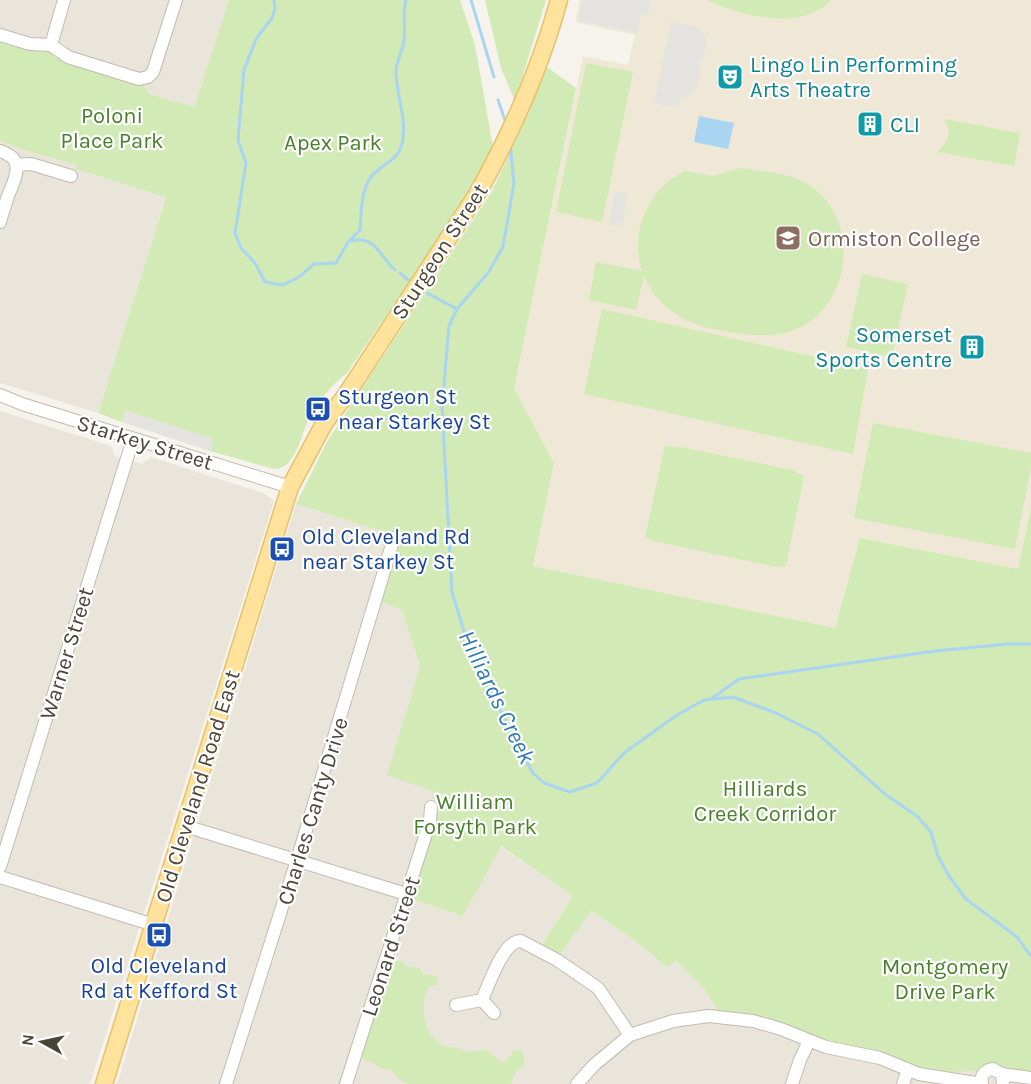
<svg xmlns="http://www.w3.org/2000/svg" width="1031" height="1084" viewBox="0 0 1031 1084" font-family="Karla,sans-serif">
<rect width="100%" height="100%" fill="#f6f3ec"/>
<path fill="#eae5da" d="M 0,0 L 229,0 L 194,107 L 149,94 L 143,84 L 0,41 Z
M 0,141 L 24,150 L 78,165 L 77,169 L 166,196 L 98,413 L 0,383 Z
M 0,411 L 111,446 L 115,456 L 142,464 L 151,457 L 265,494 L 274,501 L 90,1084 L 0,1084 Z
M 296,504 L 391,534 L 402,609 L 420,666 L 388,774 L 442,794 L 409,898 L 463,916 L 500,846 L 573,896 L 542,943 L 560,955 L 591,911 L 634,940 L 665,967 L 676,961 L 705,990 L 717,1010 L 766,1017 L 820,1038 L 1031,1071 L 1031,1084 L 117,1084 Z"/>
<path fill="#efe8d6" d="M 580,0 L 1031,0 L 1031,507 L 1018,569 L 860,538 L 835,628 L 533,566 L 554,463 L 514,388 L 583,56 L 628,65 L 635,35 L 575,22 Z"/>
<path fill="#d2eab5" d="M 229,0 L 460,0 L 475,45 L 493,147 L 470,192 L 347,373 C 330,386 317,402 308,421 C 302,433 299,450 290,461 C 286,466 280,469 274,469 L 210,451 L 213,439 L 126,411 L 122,422 L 98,413 L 166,197 L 76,169 L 77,165 L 24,150 L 0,141 L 0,41 L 32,51 L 46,47 L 56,58 L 143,84 L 149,94 L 194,107 Z
M 485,0 L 546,0 L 515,101 L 501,68 Z
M 707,0 L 831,0 C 802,32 740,16 707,0 Z
M 586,63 L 633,72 L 602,222 L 556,212 Z
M 547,67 L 576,88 L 514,388 L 554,463 L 533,566 L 835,628 L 860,538 L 1018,569 L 1031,507 L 1031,1071 L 1019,1070 L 989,1064 L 975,1071 L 936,1072 L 860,1048 L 820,1038 L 766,1017 L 717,1010 L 705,990 L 676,961 L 666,967 L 634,940 L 591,911 L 560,955 L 542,944 L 573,896 L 501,846 L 463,916 L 409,898 L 442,794 L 387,775 L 420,666 L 402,610 L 370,597 L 391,534 L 296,504 L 328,440 L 491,193 L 526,118 Z
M 944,119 L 1020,133 L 1014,166 L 938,152 C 949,138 953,135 944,119 Z
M 741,168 C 759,171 788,173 804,182 C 865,215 853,316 785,333 C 762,338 740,334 718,330 C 685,324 657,307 644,276 L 636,310 L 589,300 L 596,262 L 642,271 C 633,242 640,211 661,188 C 667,181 677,176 684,171 L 712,176 Z
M 862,274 L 908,284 L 892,357 L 846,347 Z
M 602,309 L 868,369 L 853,454 L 584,394 Z
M 873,423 L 1031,453 L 1031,467 L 1015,549 L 854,518 Z
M 665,446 L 686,448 L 792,470 L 804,476 L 786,566 L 776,567 L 654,541 L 645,537 Z
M 400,960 L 407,966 L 419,968 L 424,975 L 431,974 L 437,977 L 438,984 L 428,987 C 419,1005 423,1038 445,1046 C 456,1050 456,1044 468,1053 L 486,1049 L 500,1062 L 507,1060 L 514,1050 L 522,1050 L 525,1065 L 514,1074 L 511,1084 L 408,1084 L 400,1080 L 391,1070 L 379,1068 L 373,1062 L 364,1060 L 360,1050 L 384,979 L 392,975 L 391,968 L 395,961 Z"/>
<path fill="#e5e3e0" d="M 582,0 L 651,0 L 648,15 L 641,14 L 638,33 L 578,21 Z
M 671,22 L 698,27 L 705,35 L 707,41 L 697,87 L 689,96 L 681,98 L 678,108 L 654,103 Z
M 615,191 L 628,194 L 622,226 L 609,224 Z
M 126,411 L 214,439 L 210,451 L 122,422 Z"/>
<path fill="#a9d4f2" d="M 699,116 L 734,123 L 728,149 L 694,142 Z"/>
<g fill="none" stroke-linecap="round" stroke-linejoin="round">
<path stroke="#a9d4f2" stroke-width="3" d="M 274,0 L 275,8 L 272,18 L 256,39 L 244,70 L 238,140 L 246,163 L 235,233 L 241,248 L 255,263 L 265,282 L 283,285 L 299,277 L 314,264 L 336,263 L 348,242 L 360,230 C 361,215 361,190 371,177 C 380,165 398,161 402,144 C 408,120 396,96 396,72 C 396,61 403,51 404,41 C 406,26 402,16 406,0
M 471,0 L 494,77
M 498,100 L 506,123
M 510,144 L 514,183 L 503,247 L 488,273 L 457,309 L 449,326 L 442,407 L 452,592 L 466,638 L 482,674 L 525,759 L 533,773 L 544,783 L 570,792 L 597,783 L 624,753 L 677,715 L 704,700 L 711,699 L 739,679 L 935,651 L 1007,644 L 1031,644
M 351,241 C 375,234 380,257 395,270
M 400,273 L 408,280
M 427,293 L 457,309
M 713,699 L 733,697 L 776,713 L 818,734 L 886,795 L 917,816 L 931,832 L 938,856 L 949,876 L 966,899 L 1017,937 L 1031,956"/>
<g stroke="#c2bbae" stroke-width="14">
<path id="minor" d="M 0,35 L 30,44 L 51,45 L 68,57 L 139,79 L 148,77 L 153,72 L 176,0
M 51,45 L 64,0
M 0,151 C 28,160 14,179 7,199 C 5,206 2,214 0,222
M 17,165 L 31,164 L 71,176
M 0,395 L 22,404 L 290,487
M 185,826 L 406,894
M 0,867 L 133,439
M 0,877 L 154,925
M 482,1000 L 494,1013
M 456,1005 L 482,1000 C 489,985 503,940 521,941 L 557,960 L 598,988 L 630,1035
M 1002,1074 L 1031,1078
M 226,1084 L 297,860 L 394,538
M 346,1084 L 430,821 L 431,807
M 577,1084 L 594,1065 L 630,1035 L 673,1021 L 709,1016 L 753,1021 L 781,1029 L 826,1047 L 880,1058 L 919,1074 L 982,1084
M 792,1084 L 800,1060 L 809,1041
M 903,1084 L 908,1070
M 982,1084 C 980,1075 985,1070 993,1069 L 1002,1074 L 1003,1084"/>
</g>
<g stroke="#e6c16a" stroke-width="19">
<path id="major" d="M 104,1084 L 290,487 L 325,422 L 346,395 L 476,196 C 511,134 540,70 559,0"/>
</g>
<use href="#minor" stroke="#fff" stroke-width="12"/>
<use href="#major" stroke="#ffe39c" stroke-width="16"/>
</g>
<defs>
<g id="theatre-square" transform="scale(1.35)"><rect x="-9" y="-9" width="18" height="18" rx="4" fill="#0f9aa8" stroke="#fff"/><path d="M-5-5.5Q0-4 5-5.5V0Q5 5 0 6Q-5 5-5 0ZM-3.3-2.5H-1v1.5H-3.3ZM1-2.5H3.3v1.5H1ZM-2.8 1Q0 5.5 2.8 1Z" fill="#fff"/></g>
<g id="building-square" transform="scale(1.35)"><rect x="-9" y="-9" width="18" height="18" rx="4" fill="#0f9aa8" stroke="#fff"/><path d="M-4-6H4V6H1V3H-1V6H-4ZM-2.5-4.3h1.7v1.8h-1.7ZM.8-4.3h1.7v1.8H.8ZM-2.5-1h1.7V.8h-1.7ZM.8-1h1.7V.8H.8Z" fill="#fff"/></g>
<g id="school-square" transform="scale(1.35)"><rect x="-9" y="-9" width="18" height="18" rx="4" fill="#8d6e63" stroke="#fff"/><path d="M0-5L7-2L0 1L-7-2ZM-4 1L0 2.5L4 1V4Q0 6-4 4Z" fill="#fff"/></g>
<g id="bus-square" transform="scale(1.35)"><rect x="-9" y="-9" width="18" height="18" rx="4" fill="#1a4fb4" stroke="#fff"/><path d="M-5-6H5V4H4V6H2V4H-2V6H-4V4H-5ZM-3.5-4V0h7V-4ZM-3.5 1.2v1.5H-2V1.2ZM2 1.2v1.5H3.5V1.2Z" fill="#fff"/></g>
</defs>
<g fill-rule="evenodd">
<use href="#theatre-square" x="730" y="77"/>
<use href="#building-square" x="870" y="124"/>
<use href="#school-square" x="788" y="238"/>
<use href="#building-square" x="972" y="347"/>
<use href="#bus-square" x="318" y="409"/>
<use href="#bus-square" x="282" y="549"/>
<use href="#bus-square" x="159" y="935"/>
</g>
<g text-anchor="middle" stroke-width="4.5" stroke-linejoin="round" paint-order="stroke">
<g font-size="22" fill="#0d838f" stroke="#fff" text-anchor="start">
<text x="750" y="72">Lingo Lin Performing<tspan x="750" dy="25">Arts Theatre</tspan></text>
<text x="890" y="132">CLI</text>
<text x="952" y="342" text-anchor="end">Somerset<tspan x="952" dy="25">Sports Centre</tspan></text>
</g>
<g font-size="22" fill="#4a7f2a" stroke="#fff">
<text x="112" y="123">Poloni<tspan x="112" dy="25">Place Park</tspan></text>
<text x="333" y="150">Apex Park</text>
<text x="765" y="796">Hilliards<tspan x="765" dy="25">Creek Corridor</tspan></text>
<text x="475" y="809">William<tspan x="475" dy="25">Forsyth Park</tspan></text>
<text x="945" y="974">Montgomery<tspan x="945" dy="25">Drive Park</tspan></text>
</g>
<g font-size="22" fill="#785e54" stroke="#fff" text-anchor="start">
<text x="808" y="246">Ormiston College</text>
</g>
<g font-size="22" fill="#4b4439" stroke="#fff">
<text transform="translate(439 251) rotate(-57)" y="8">Sturgeon Street</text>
<text transform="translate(145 442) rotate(17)" y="8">Starkey Street</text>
<text transform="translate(66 653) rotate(-73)" y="8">Warner Street</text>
<text transform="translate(197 786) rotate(-73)" y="8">Old Cleveland Road East</text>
<text transform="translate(312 811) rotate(-73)" y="8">Charles Canty Drive</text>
<text transform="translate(390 946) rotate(-72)" y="8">Leonard Street</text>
</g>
<g font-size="22" fill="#164399" stroke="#fff" text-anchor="start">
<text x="338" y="404">Sturgeon St<tspan x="338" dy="25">near Starkey St</tspan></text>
<text x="302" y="544">Old Cleveland Rd<tspan x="302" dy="25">near Starkey St</tspan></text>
<text x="159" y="973" text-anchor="middle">Old Cleveland<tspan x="159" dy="25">Rd at Kefford St</tspan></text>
</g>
<g font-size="24" font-style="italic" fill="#2e7ab2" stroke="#fff">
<text transform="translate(497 697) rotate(64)" y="8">Hilliards Creek</text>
</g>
</g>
<g transform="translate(42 1042) rotate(278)" stroke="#ffffff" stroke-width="4.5" paint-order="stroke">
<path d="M0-4.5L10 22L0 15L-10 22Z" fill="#4b4439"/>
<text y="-9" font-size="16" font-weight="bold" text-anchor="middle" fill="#4b4439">N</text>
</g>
</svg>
